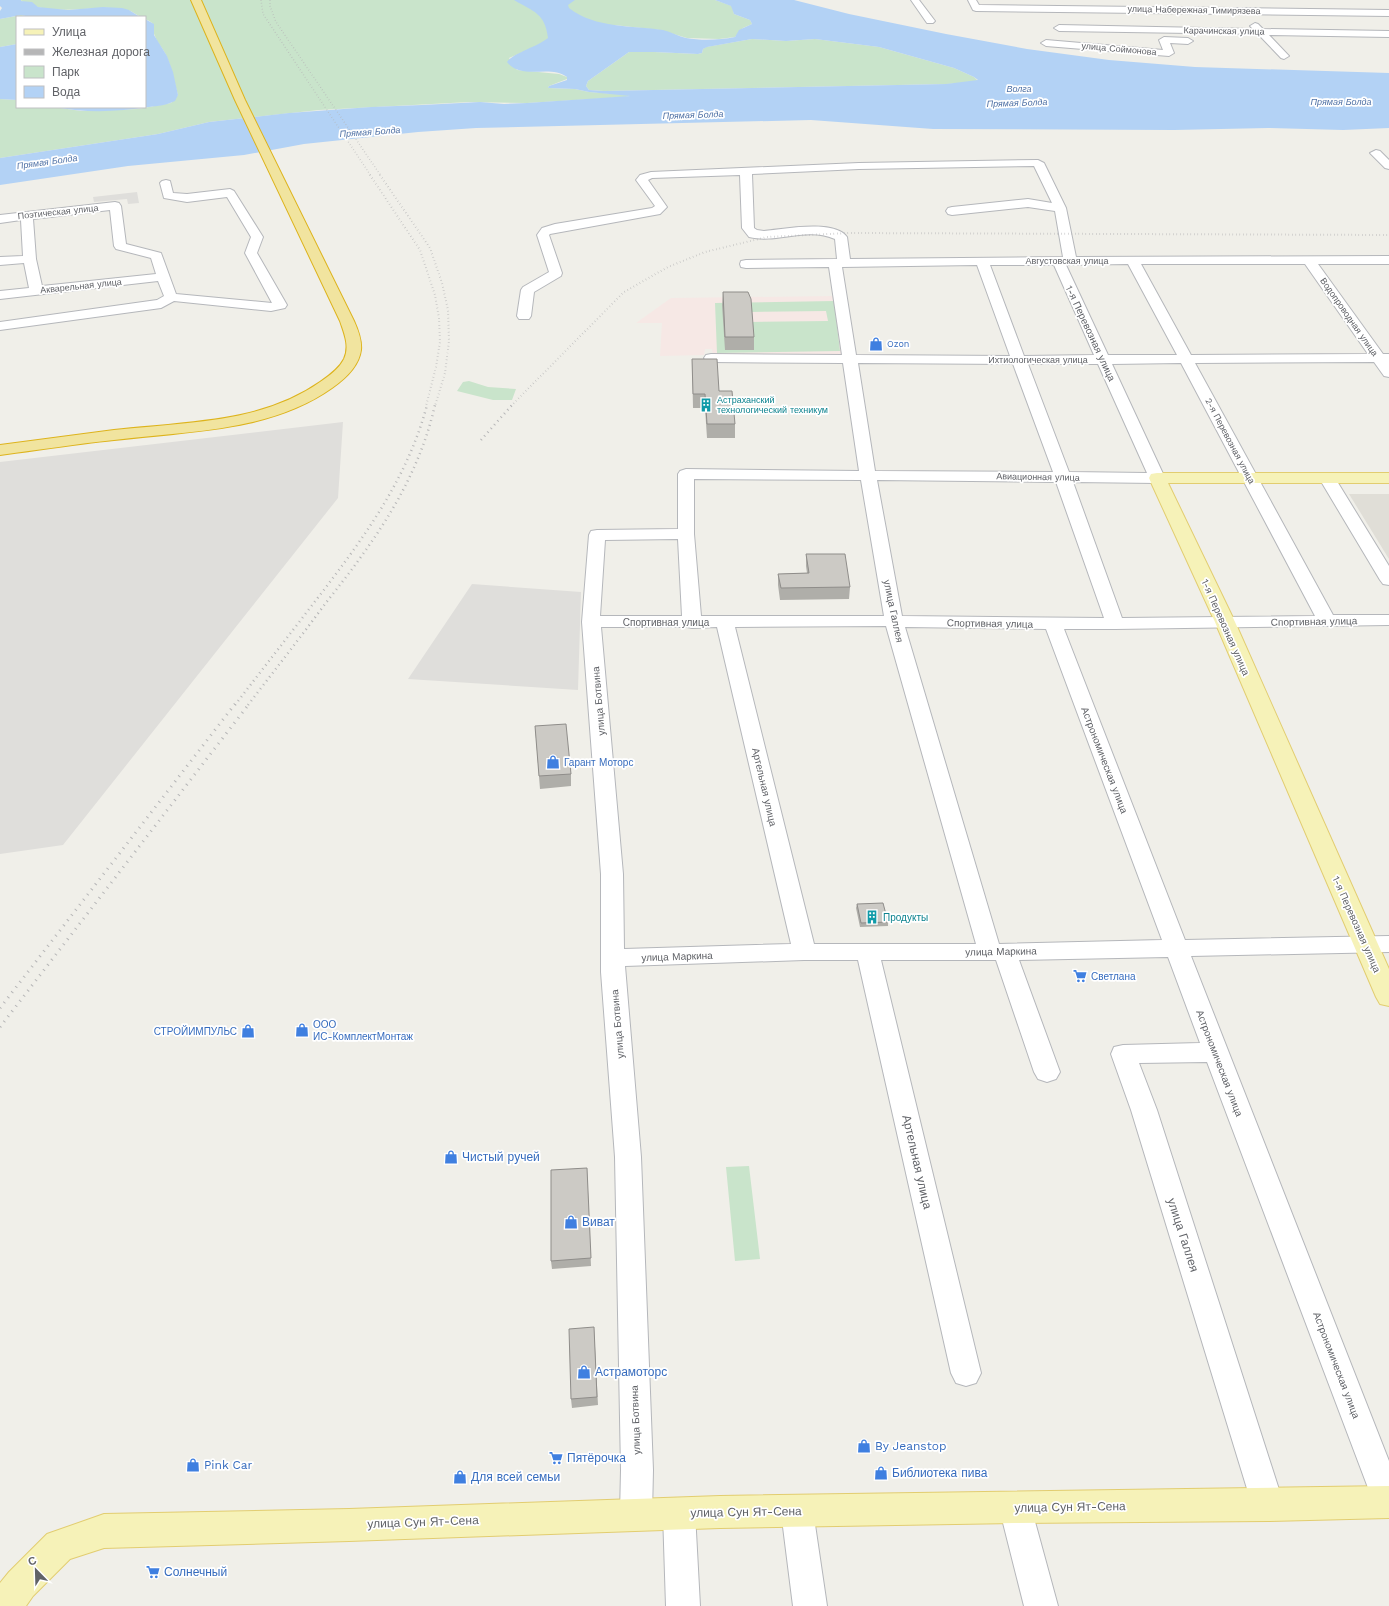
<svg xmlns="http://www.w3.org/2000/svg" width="1389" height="1606" viewBox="0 0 1389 1606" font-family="'Work Sans',sans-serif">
<rect width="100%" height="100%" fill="#f0efe9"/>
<path fill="#dfdedb" d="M 137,192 L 139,203 L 128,204 L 127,199 L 94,202 L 93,197 Z
M 343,422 L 338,498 L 63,845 L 0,854 L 0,462 Z
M 472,584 L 581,592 L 578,690 L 408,679 Z"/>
<path fill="#e0ded7" d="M 1349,494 L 1389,494 L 1389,559 Z"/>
<path fill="#f6e8e5" d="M 835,296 L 845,355 L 713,355 L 712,349 L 705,349 L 704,355 L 660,356 L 662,323 L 636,323 L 671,298 Z"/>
<path fill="#c9e4cb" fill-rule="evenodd" d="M 20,0 L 715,0 L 732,6 L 734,14 L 750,20 L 752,24 L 743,28 L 735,37 L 719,39 L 687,38 L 660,30 L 614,25 L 523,52 L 509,58 L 517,70 L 559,74 L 567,77 L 567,79 L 549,86 L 548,88 L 575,89 L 589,92 L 630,95 L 626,97 L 527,103 L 469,102 L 319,110 L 209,122 L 158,134 L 0,158 L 0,99 L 17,100 L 17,107 L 54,107 L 81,111 L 138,109 L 171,103 L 178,95 C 174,81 172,68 166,55 C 163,48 157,43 155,36 C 151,27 158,24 145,19 L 145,17 C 136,17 133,10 126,10 C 118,9 109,7 101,8 C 75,9 44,14 20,0 Z
M 21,15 L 30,17 L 17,17 L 17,44 L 0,47 L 0,19 Z
M 752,39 L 786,41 L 815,39 L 879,47 L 954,68 L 974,77 L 978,81 L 970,83 L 946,84 L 604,91 L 589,90 L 586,86 L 588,81 L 629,52 L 654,52 L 698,54 L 702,53 L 703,49 L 706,47 Z
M 834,301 L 840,351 L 717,353 L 715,303 ZM 826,311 L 828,321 L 751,322 L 749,312 Z
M 469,381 L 488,387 L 516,389 L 512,400 L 493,400 L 457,391 L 463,382 Z
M 749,1166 L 760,1259 L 735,1261 L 726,1167 Z"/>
<path fill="#b3d2f5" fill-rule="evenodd" d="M 0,0 L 21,0 L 21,1 L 32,2 L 38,7 L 68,10 L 103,7 L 122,8 L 129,10 L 140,17 L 30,17 L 21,15 L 0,19 L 0,11 L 2,8 L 0,6 Z
M 514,0 L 575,0 L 568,5 L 569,8 C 596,29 632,25 663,30 C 671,32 678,36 686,38 C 702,41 720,40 735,37 L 739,30 L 752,24 L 750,20 L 734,14 L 731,6 L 715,0 L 794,0 L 849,14 L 946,34 L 1027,49 L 1109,60 L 1195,67 L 1389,73 L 1389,128 L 1343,130 L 1268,128 L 1174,130 L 933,129 L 811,120 L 476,128 L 418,132 L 304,144 L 244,155 L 128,166 L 0,185 L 0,158 L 158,134 L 209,122 L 289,113 L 371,107 L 422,105 L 480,102 L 504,104 L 527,103 L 630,96 L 589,92 L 575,89 L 548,88 L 549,86 L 567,80 L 567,77 C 550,64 522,81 507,62 C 513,53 537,47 548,38 C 545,13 534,12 514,0 ZM 752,39 L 786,41 L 815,39 L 879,47 L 954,68 L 974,77 L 978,80 L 946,84 L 604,91 L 589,90 L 586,86 L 588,81 L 629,52 L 654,52 L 698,54 L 702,53 L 703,49 L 707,47 Z
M 145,19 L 154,24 L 154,35 L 167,56 L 173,72 L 178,95 L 175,101 C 167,105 158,106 149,107 C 116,112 86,113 54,107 L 145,107 Z
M 17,44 L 17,100 L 0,99 L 0,47 Z"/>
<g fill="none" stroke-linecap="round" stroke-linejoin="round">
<g stroke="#b5b7bb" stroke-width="2">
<path id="minor" d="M 911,0 L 919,0 L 935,21 L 933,23 L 927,23 Z
M 968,0 L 976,0 L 979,5 L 1389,10 L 1389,16 L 976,11 L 973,10 Z
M 1255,23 L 1258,24 L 1263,29 L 1389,31 L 1389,37 L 1269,35 L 1289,56 L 1284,59 L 1281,58 L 1258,34 L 1059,31 L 1054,28 L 1059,25 L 1253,29 L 1250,26 Z
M 1164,37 L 1188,38 L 1193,41 L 1188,44 L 1170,43 L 1174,53 L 1169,56 L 1046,46 L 1041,43 L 1046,40 L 1163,50 L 1159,40 Z
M 1376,150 L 1380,151 L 1389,160 L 1389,169 L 1385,168 L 1370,153 Z
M 1038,160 L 1044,163 L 1066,208 L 1076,257 L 1389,256 L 1389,264 L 1318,264 L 1383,354 L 1389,354 L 1389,377 L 1384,376 L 1374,362 L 1195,363 L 1333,615 L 1389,615 L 1389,625 L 1115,629 L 1064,629 L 1185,940 L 1389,936 L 1389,952 L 1191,956 L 1389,1461 L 1389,1516 L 1378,1512 L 1373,1501 L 1207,1062 L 1139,1063 L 1157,1110 L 1284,1505 L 1279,1516 L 1268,1520 L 1257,1516 L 1252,1505 L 1131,1110 L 1111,1054 L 1114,1047 L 1123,1045 L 1200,1043 L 1168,957 L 1019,960 L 1060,1072 L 1056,1079 L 1047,1082 L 1038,1079 L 1034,1072 L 996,960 L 881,960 L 981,1373 L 976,1383 L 966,1386 L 956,1383 L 951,1373 L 858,960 L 804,960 L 625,966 L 641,1157 L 653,1470 L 652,1514 L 647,1525 L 636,1530 L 625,1525 L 620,1514 L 621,1470 L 615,1157 L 601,972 L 601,874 L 582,622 L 589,535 L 591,531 L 597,530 L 678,529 L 678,474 L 680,471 L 686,469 L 859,471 L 843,363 L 711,362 L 706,361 L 704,358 L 706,355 L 711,354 L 842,355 L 829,267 L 746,268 L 741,267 L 740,264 L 741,261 L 746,260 L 837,259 L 835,239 C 806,226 778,244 749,237 L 742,228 L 740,175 L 652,178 L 648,180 L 667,207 L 660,214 L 550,234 L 549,235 L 562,273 L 561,276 L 534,292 L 531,316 L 529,319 L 519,319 L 517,316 L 521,290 L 523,287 L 549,272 L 537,235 L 542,228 L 555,224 L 652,208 L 655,206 L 636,180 L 640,175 L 651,172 L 859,163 ZM 1034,166 L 1052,203 L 1028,199 L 952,207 L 948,208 L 946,211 L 948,214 L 952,215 L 1028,207 L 1055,211 L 1063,257 L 850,259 L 847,237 C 835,219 783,229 764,231 L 757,230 L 754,228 L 752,174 L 859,169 ZM 1128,264 L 1177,355 L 1108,355 L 1066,265 ZM 1141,264 L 1305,264 L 1368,354 L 1191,355 ZM 977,265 L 1010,356 L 856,355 L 842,267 ZM 990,265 L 1054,265 L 1094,355 L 1024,356 ZM 858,363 L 1013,364 L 1053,472 L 875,471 ZM 1181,363 L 1315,616 L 1122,618 L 1073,482 L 1157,483 L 1163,481 L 1165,478 L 1112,364 ZM 1028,364 L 1098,364 L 1147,473 L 1069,472 ZM 694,479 L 861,480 L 884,616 L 701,616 L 694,534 ZM 877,480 L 1056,482 L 1104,618 L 902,616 ZM 678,539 L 682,616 L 600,616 L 605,540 ZM 886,626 L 976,944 L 814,944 L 735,627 ZM 601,627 L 687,627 L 692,628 L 717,627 L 791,944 L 624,949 L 623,874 ZM 905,627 L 1046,629 L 1162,940 L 999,944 Z
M 166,180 L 170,181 L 173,193 L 187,194 L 230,189 L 234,191 L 263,237 L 257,253 L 287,305 L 285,308 L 271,311 L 174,301 L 161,308 L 0,330 L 0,322 L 157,300 L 164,296 L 158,281 L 0,299 L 0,291 L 29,288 L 24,263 L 0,265 L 0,257 L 23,256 L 21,220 L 0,223 L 0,215 L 115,202 L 119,203 L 121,206 L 126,244 L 161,253 L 176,294 L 272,303 L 245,253 L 251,237 L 227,197 L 187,202 L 164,198 L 160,183 L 162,181 ZM 110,210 L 114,246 L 116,249 L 151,258 L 156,274 L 42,286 L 36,259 L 33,219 Z
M 1327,473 L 1333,475 L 1335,478 L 1389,566 L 1389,585 L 1383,584 L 1380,580 L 1319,478 L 1321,475 Z
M 1015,1492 L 1026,1496 L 1031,1507 L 1058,1606 L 1024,1606 L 999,1507 L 1004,1496 Z
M 797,1496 L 808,1500 L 813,1511 L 827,1606 L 793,1606 L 781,1511 L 786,1500 Z
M 679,1498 L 690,1502 L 695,1513 L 700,1606 L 666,1606 L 663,1513 L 668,1502 Z"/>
</g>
<g stroke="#e2cd70" stroke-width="2">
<path id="major" d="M 1157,473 L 1389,473 L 1389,483 L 1168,483 L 1235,622 L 1389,969 L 1389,1006 L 1380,1004 L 1376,997 L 1215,622 L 1149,478 L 1151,474 Z
M 1389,1486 L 1389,1518 L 1268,1521 L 1015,1523 L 720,1528 L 349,1541 L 104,1548 L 70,1559 L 33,1596 L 26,1606 L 0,1606 L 0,1583 L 9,1572 L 47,1534 L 104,1514 L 349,1509 L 720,1496 Z"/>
</g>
<g stroke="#ddb31c" stroke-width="2">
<path id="highway" d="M 191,0 L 201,0 L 245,100 L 354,321 C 358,330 362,340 361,350 C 359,366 345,379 332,388 C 270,432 188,431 114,440 C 76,444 38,450 0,455 L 0,445 C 38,440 76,435 114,430 C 184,422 260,424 320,382 C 329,376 339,369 344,359 C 350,346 344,333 340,321 L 235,100 Z"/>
</g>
<use href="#minor" fill="#fff" fill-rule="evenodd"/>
<use href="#major" fill="#f6f2b8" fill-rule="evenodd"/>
<use href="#highway" fill="#f1e49f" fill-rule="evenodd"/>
<path stroke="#b6b6b7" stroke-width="1.5" stroke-dasharray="0.5 2.5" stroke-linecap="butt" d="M 261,0 L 263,14 L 371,176
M 270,0 L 270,6 L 276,22 L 381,176"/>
<path stroke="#b6b6b7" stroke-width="2" stroke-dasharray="0.5 3" stroke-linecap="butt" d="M 370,175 L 420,250 L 435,295 L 439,318 L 440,342 L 436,367 L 426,406
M 380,175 L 430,248 L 442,283 L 448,310 L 449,341 L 445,373 L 435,406
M 511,406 L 624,292 L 668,267 L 705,252 L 767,237 L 849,233 L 1389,235"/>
<path stroke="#b6b6b7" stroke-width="2.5" stroke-dasharray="1 4" stroke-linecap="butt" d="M 481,440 L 512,405
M 235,705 C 261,671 287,638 313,604 C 360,543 407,481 427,405
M 248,705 C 274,671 300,638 325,604 C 374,542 417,483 435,405"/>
<path stroke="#b6b6b7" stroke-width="3" stroke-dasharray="1 5.5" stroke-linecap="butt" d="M 0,1008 L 235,704
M 0,1027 L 249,704"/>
</g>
<path fill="#afaea9" d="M 723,292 L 754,337 L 754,350 L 725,350 L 722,305 Z
M 692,359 L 719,391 L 735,424 L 735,438 L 707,438 L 705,408 L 693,408 Z
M 806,554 L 850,587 L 849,599 L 780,600 L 778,585 L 778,574 L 807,573 L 806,566 Z
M 535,726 L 571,774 L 571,786 L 540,789 Z
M 857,904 L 888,922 L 888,926 L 860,927 L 856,908 Z
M 587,1168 L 591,1266 L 552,1269 L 551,1261 Z
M 594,1327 L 598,1405 L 572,1408 L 571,1399 Z"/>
<path fill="#cccac5" stroke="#8f8d8a" d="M 723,292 L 748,292 L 751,299 L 754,337 L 725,337 Z
M 692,359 L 717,359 L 719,391 L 732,391 L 735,424 L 707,424 L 705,394 L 693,394 Z
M 806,554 L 845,554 L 850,587 L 781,588 L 778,574 L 809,573 Z
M 566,724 L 571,774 L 539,776 L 535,726 Z
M 883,903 L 888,922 L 861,923 L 857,904 Z
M 587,1168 L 591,1258 L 551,1261 L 551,1170 Z
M 594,1327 L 597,1397 L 571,1399 L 569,1329 Z"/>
<defs>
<g id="shop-bare" transform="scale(1.08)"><path d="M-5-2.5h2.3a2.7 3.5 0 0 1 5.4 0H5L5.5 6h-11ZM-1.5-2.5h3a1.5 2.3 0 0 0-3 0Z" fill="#3f7fe0" stroke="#fff" stroke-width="2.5" paint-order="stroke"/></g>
<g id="building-bare" transform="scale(1.08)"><path d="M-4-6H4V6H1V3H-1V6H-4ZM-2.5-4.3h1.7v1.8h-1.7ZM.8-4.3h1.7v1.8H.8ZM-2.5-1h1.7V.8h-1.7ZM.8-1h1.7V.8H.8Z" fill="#0f9aa8" stroke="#fff" stroke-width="2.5" paint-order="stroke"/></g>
<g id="supermarket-bare" transform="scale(1.08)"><path d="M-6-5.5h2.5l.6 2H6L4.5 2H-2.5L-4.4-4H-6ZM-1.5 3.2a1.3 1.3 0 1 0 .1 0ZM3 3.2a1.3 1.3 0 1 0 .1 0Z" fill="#3f7fe0" stroke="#fff" stroke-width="2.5" paint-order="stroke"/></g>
</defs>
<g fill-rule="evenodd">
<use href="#shop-bare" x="876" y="344"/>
<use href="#building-bare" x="706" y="405"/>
<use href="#shop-bare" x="553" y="762"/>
<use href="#building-bare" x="872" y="917"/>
<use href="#supermarket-bare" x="1080" y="976"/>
<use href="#shop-bare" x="302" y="1030"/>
<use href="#shop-bare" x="248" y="1031"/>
<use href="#shop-bare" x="451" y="1157"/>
<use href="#shop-bare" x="571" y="1222"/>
<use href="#shop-bare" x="584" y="1372"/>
<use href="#shop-bare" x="864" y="1446"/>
<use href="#supermarket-bare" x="556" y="1458"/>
<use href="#shop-bare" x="193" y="1465"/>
<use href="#shop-bare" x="881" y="1473"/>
<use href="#shop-bare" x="460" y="1477"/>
<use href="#supermarket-bare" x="153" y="1572"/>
</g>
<g text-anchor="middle" stroke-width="3.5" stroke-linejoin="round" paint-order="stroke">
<g font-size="9" fill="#606267" stroke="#fff">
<text transform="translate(1194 10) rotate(1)" y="3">улица Набережная Тимирязева</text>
<text transform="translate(1224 31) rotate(1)" y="3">Карачинская улица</text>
<text transform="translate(1119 49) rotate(5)" y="3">улица Соймонова</text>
<text transform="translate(58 212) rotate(-6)" y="3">Поэтическая улица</text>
<text x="1067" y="264">Августовская улица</text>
<text transform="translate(81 286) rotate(-6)" y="3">Акварельная улица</text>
<text transform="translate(1349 317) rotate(55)" y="3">Водопроводная улица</text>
<text x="1038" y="363">Ихтиологическая улица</text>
<text transform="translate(1230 441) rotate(62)" y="3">2-я Перевозная улица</text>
<text transform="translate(1038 477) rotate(1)" y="3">Авиационная улица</text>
</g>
<g font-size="9" font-style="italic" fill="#5072a6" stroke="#fff">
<text x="1019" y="92">Волга</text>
<text x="1341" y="105">Прямая Болда</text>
<text transform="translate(1017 103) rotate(-2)" y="3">Прямая Болда</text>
<text transform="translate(693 115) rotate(-2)" y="3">Прямая Болда</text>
<text transform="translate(370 132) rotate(-4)" y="3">Прямая Болда</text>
<text transform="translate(47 162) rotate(-8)" y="3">Прямая Болда</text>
</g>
<g font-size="9" fill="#366cbe" stroke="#fff" text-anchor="start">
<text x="887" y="347">Ozon</text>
</g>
<g font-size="9" fill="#0d838f" stroke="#fff" text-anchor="start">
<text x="717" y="403">Астраханский<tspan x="717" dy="10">технологический техникум</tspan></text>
</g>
<g font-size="10" fill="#606267" stroke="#fff">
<text transform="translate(1091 333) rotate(65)" y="4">1-я Перевозная улица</text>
<text transform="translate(894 611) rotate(78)" y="4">улица Галлея</text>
<text transform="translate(1314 621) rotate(-1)" y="4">Спортивная улица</text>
<text x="666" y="626">Спортивная улица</text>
<text transform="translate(990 623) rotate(1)" y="4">Спортивная улица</text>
<text transform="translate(1226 627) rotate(66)" y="4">1-я Перевозная улица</text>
<text transform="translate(598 701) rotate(-95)" y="4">улица Ботвина</text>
<text transform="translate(1105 760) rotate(69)" y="4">Астрономическая улица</text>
<text transform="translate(765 787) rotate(77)" y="4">Артельная улица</text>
<text transform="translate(1357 924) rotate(66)" y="4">1-я Перевозная улица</text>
<text transform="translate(1001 951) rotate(-1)" y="4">улица Маркина</text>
<text transform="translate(677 956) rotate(-2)" y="4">улица Маркина</text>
<text transform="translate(617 1024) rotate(-95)" y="4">улица Ботвина</text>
<text transform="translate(1220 1063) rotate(69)" y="4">Астрономическая улица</text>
<text transform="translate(1337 1365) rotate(69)" y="4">Астрономическая улица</text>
<text transform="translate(635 1420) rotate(-92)" y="4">улица Ботвина</text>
</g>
<g font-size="10" fill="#366cbe" stroke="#fff" text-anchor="start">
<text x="564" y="766">Гарант Моторс</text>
<text x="1091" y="980">Светлана</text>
<text x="313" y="1028">ООО<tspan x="313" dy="12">ИС-КомплектМонтаж</tspan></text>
<text x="237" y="1035" text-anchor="end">СТРОЙИМПУЛЬС</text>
</g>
<g font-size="10" fill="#0d838f" stroke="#fff" text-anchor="start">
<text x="883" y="921">Продукты</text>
</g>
<g font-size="12" fill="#366cbe" stroke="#fff" text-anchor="start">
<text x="462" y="1161">Чистый ручей</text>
<text x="582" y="1226">Виват</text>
<text x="595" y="1376">Астрамоторс</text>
<text x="875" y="1450">By Jeanstop</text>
<text x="567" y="1462">Пятёрочка</text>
<text x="204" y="1469">Pink Car</text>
<text x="892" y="1477">Библиотека пива</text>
<text x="471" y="1481">Для всей семьи</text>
<text x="164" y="1576">Солнечный</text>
</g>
<g font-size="12" fill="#606267" stroke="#fff">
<text transform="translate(917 1162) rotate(77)" y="4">Артельная улица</text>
<text transform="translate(1183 1235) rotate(72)" y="4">улица Галлея</text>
<text transform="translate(1070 1507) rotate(-1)" y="4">улица Сун Ят-Сена</text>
<text transform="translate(746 1512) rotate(-1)" y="4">улица Сун Ят-Сена</text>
<text transform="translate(423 1522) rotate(-2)" y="4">улица Сун Ят-Сена</text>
</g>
</g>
<rect x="16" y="16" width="130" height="92" fill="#ffffff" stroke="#bfc0c2"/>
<rect x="24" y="29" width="20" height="6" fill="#f6f2b8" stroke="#bfc0c2"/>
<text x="52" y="36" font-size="12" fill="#606267">Улица</text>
<rect x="24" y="49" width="20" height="6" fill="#b6b6b7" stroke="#bfc0c2"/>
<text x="52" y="56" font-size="12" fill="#606267">Железная дорога</text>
<rect x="24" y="66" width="20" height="12" fill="#c9e4cb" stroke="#bfc0c2"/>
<text x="52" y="76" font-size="12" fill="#606267">Парк</text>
<rect x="24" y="86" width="20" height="12" fill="#b3d2f5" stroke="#bfc0c2"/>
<text x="52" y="96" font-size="12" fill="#606267">Вода</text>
<g transform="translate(36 1570) rotate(337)" stroke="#ffffff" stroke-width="3" paint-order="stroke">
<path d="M0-3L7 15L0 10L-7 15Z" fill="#606267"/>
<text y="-6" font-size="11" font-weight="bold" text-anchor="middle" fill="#606267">С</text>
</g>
</svg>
